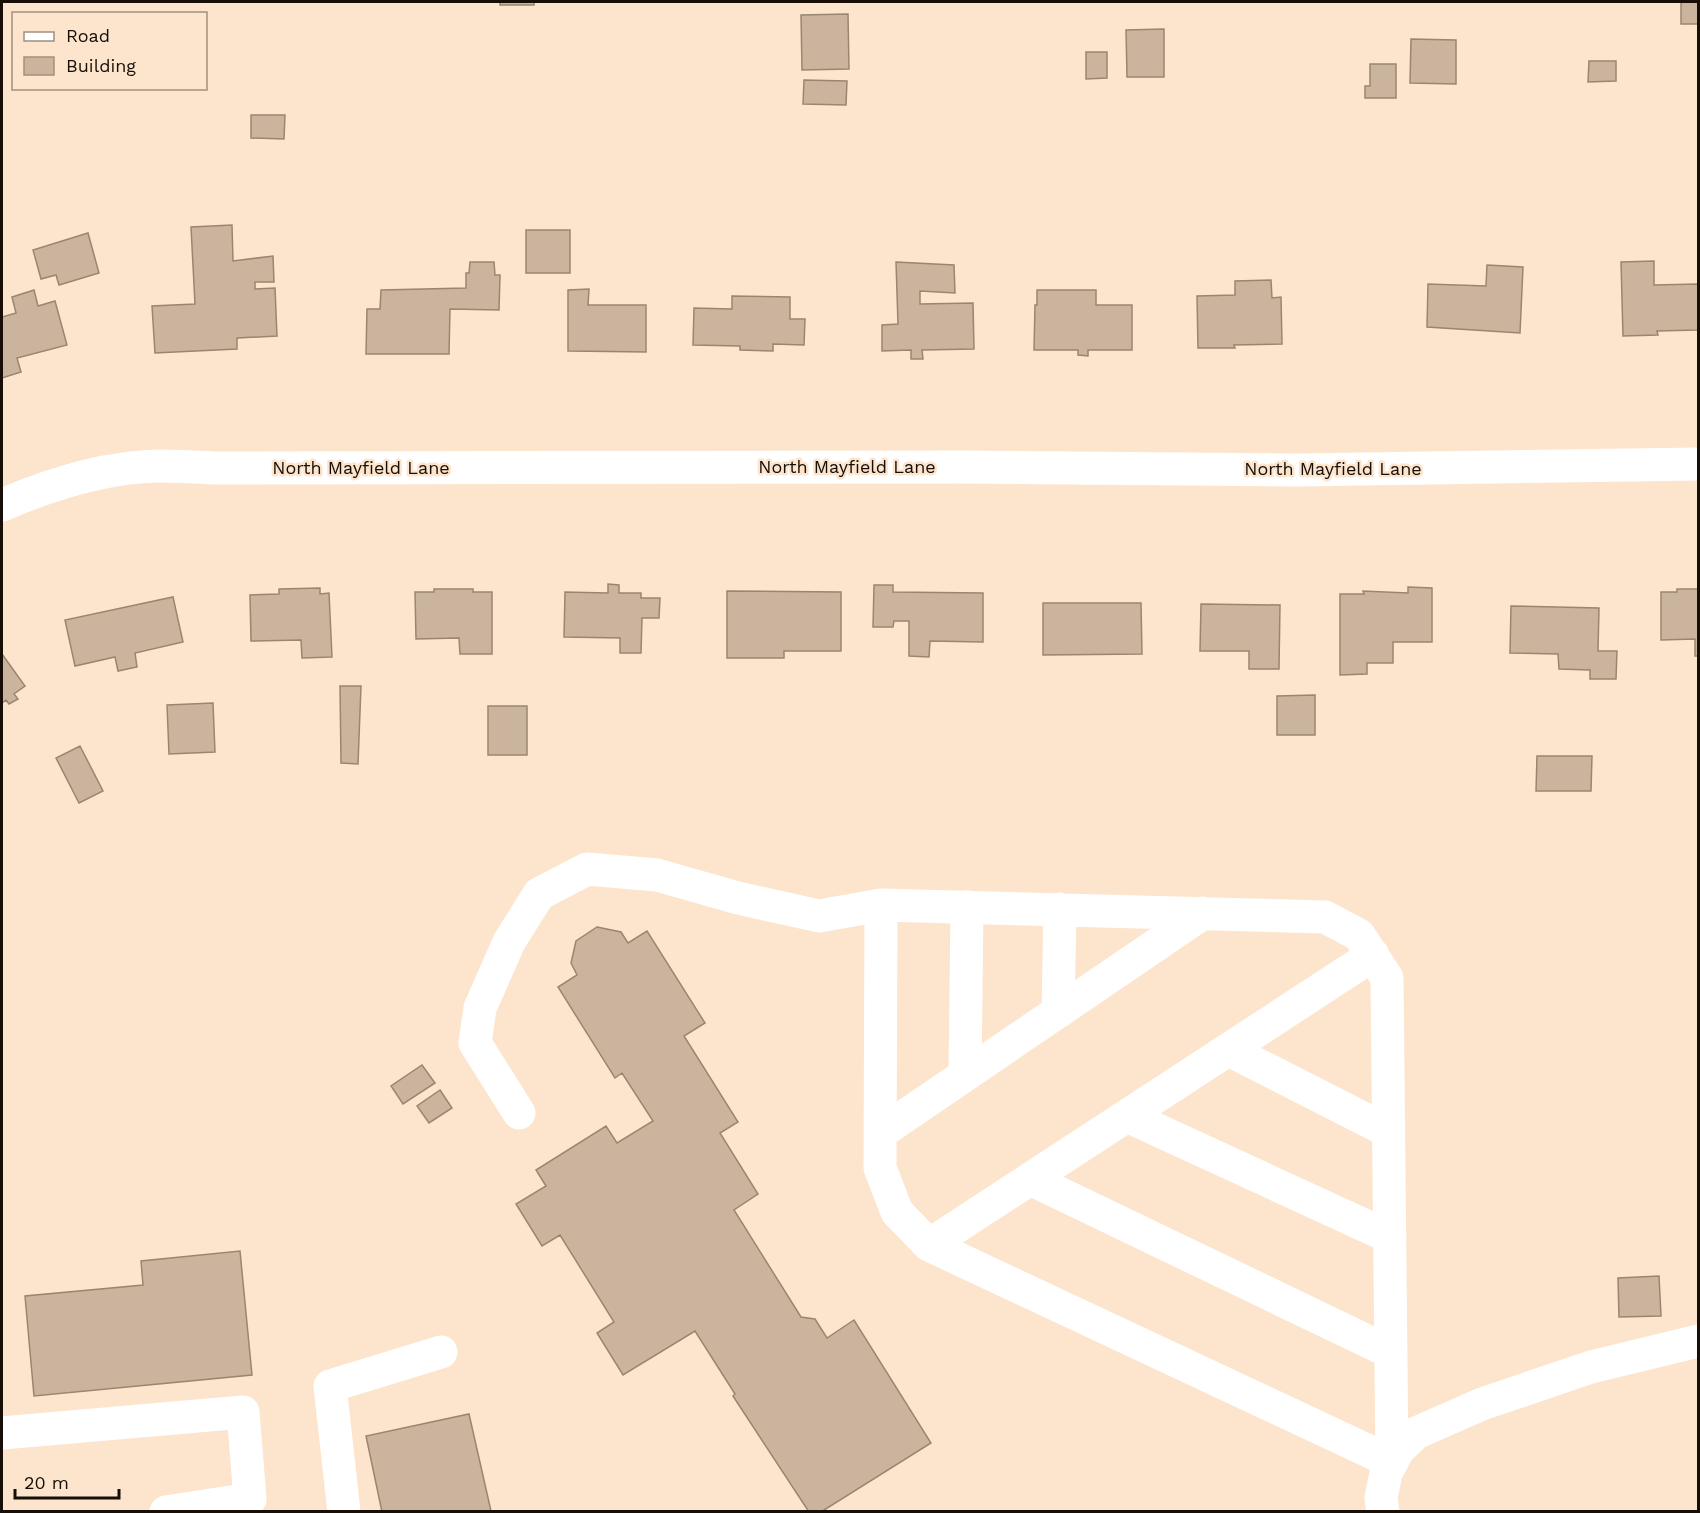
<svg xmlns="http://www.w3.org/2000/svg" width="1700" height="1513" viewBox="0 0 1700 1513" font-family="'Work Sans',sans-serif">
<rect width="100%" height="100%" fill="#fde5cd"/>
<path fill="#cbb49d" stroke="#9b856f" stroke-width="1.5" d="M 500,2 L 534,2 L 534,5 L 500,5 Z
M 1681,2 L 1698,2 L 1698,24 L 1681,24 Z
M 848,14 L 849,69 L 802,70 L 801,15 Z
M 1164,29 L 1164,77 L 1127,77 L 1126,30 Z
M 1411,39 L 1456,40 L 1456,84 L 1410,83 Z
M 1086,52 L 1107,52 L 1107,78 L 1086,79 Z
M 1589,61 L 1616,61 L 1616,81 L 1588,82 Z
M 1370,64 L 1396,64 L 1396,98 L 1365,98 L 1365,86 L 1370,86 Z
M 804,80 L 847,81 L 846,105 L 803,104 Z
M 251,115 L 285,115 L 284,139 L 251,138 Z
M 232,225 L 233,261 L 273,256 L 274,282 L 255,282 L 255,289 L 275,288 L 277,336 L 237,338 L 237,349 L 155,353 L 152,306 L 195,304 L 191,227 Z
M 526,230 L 570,230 L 570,273 L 526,273 Z
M 88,233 L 99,273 L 59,285 L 56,275 L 41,279 L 33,250 Z
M 1654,261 L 1654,285 L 1698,284 L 1698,330 L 1657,331 L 1658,335 L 1623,336 L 1621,262 Z
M 470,262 L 494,262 L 495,275 L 500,275 L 499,310 L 450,309 L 449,354 L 366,354 L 367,309 L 380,309 L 381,290 L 466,288 L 466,273 L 469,273 Z
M 896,262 L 954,265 L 955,293 L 920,291 L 920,304 L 973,303 L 974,349 L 922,350 L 923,359 L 911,359 L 911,350 L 882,351 L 882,325 L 898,324 Z
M 1487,265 L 1523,267 L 1520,333 L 1427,327 L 1428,284 L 1486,286 Z
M 1271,280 L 1272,298 L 1281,297 L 1282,344 L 1234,345 L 1235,348 L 1198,348 L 1197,296 L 1235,295 L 1235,281 Z
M 589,289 L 588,305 L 646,305 L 646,352 L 568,351 L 568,290 Z
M 34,290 L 38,306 L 55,301 L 67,345 L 17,358 L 21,372 L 2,378 L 2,317 L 16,313 L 12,297 Z
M 1037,290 L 1096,290 L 1096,305 L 1132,305 L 1132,350 L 1088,350 L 1088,356 L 1078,355 L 1078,350 L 1034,350 L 1035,305 L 1037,305 Z
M 732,296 L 790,297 L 790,319 L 805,319 L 804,345 L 773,344 L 773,351 L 740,350 L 740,346 L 693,345 L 694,308 L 732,309 Z
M 608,584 L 619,585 L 619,593 L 641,593 L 641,598 L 660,598 L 659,618 L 642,618 L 641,653 L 620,653 L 620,638 L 564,637 L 565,592 L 608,593 Z
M 874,585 L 893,585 L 893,592 L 983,593 L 983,642 L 930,641 L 929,657 L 909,656 L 909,621 L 894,621 L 893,627 L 873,627 Z
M 1408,587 L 1432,588 L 1432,642 L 1393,642 L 1393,663 L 1367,663 L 1367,674 L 1340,675 L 1340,594 L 1364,594 L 1363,591 L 1408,593 Z
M 320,588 L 320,594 L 329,593 L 332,657 L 302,658 L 301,640 L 251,641 L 250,595 L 279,594 L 279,589 Z
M 434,589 L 473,589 L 473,592 L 492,592 L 492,654 L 460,654 L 459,638 L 416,639 L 415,592 L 434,592 Z
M 1677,589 L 1698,589 L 1698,656 L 1695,656 L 1695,639 L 1661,640 L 1661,592 L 1677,592 Z
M 727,591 L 841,592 L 841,651 L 784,651 L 784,658 L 727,658 Z
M 173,597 L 183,642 L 135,653 L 137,667 L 118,671 L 115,657 L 75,666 L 65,620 Z
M 1043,603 L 1141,603 L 1142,654 L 1043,655 Z
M 1201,604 L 1280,605 L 1279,669 L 1249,669 L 1249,651 L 1200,651 Z
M 1511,606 L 1599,608 L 1598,651 L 1617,651 L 1616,679 L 1590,679 L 1590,670 L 1559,669 L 1558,654 L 1510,653 Z
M 2,654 L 25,686 L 14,694 L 18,699 L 9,704 L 6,700 L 2,703 Z
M 340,686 L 361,686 L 358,764 L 341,763 Z
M 1315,695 L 1315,735 L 1277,735 L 1277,696 Z
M 213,703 L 215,752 L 169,754 L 167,705 Z
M 488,706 L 527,706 L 527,755 L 488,755 Z
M 80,746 L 103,791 L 79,803 L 56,758 Z
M 1537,756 L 1592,756 L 1591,791 L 1536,791 Z
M 597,927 L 621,932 L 628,943 L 647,931 L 705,1023 L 684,1036 L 738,1122 L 720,1133 L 758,1194 L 734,1210 L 801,1317 L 815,1319 L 827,1338 L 854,1320 L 931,1443 L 821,1512 L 809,1512 L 733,1396 L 735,1394 L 695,1331 L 623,1375 L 597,1333 L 614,1322 L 560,1235 L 542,1246 L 516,1204 L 546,1186 L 536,1170 L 606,1126 L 617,1143 L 653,1121 L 622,1073 L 615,1078 L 558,987 L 577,975 L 571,963 L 576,941 Z
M 422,1065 L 435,1083 L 403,1104 L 391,1086 Z
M 440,1090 L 452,1108 L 429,1123 L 417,1106 Z
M 240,1251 L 252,1375 L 34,1396 L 25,1296 L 143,1285 L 141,1261 Z
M 1659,1276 L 1661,1316 L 1619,1317 L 1618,1278 Z
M 469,1414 L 491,1511 L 382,1512 L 366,1436 Z"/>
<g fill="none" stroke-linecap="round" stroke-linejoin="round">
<path stroke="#fff" stroke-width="33" d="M 2,505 C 51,484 104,467 158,466 C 177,466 196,467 214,468 L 960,467 L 1297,470 L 1698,464
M 881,905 L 1325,917 L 1359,935 L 1387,978 L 1392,1462 L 929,1245 L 897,1212 L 880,1168 Z
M 1058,1012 L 1060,909
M 1229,1050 L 1388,1131
M 965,1075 L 967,907
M 519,1113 L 475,1043 L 480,1008 L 509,942 L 539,894 L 587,869 L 657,875 L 738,898 L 819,916 L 881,905
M 1127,1116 L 1390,1237
M 880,1133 L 1203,913
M 1030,1179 L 1390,1352
M 929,1245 L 1373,955
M 2,1433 L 243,1412 L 250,1499 L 166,1512
M 344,1512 L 330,1386 L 441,1352
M 1383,1512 L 1381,1498 L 1386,1473 L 1398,1450 L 1416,1433 L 1482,1404 L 1591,1367 L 1698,1341"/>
</g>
<g text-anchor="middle" stroke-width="5" stroke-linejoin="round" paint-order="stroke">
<g font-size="18" fill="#160e07" stroke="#fde5cd">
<text x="847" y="473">North Mayfield Lane</text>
<text x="361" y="474">North Mayfield Lane</text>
<text x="1333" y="475">North Mayfield Lane</text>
</g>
</g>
<rect width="1700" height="1513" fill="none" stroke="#160e07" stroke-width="6"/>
<rect x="12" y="12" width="195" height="78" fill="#fde5cd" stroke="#a18f7e" stroke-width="1.5"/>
<rect x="24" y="32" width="30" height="9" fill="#ffffff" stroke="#a18f7e" stroke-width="1.5"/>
<text x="66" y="42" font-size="18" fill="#160e07">Road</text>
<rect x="24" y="57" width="30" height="18" fill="#cbb49d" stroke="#a18f7e" stroke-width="1.5"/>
<text x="66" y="72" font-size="18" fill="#160e07">Building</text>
<path d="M15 1489v9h104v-9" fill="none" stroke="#160e07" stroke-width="3"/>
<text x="24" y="1489" font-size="18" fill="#160e07" stroke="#fde5cd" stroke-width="4.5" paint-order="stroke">20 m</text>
</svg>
